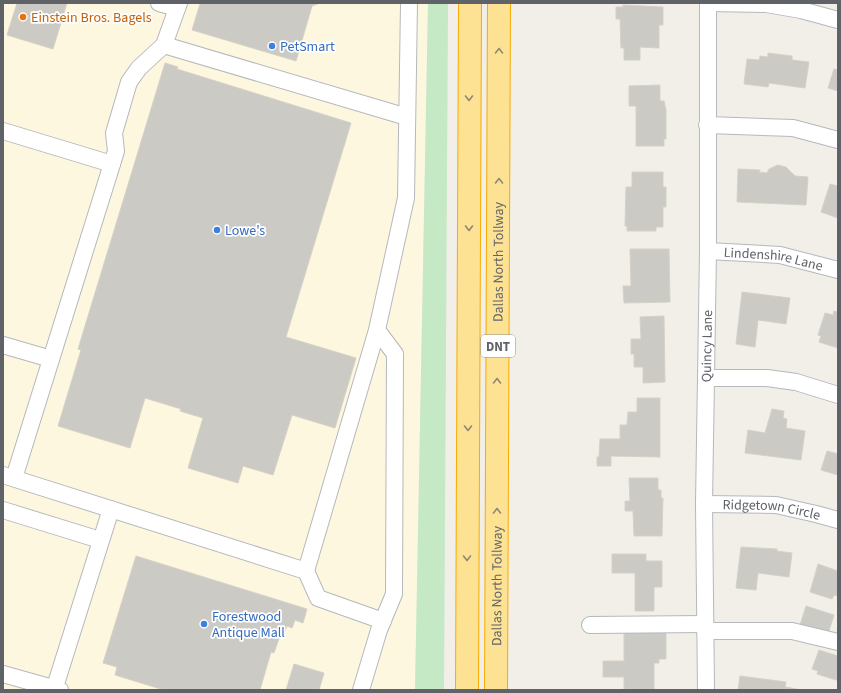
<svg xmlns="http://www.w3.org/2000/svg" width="841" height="693" viewBox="0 0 841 693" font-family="'Source Sans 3',sans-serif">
<rect width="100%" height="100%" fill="#f1efe8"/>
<path fill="#fef7e0" d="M 3,3 L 428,3 L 415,690 L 3,690 Z"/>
<path fill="#c5e8c5" d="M 428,3 L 448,3 L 444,690 L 415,690 Z"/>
<path fill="#cccac5" stroke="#d6d1c6" d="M 17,3 L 67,3 L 53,49 L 7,35 Z
M 197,3 L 320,3 L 312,6 L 296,61 L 192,30 L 200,4 Z
M 623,5 L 663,7 L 663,25 L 659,25 L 659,48 L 640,47 L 640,60 L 624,60 L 624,48 L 621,48 L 620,19 L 616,19 L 616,7 L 623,7 Z
M 768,53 L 792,56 L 792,60 L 809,62 L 805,88 L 769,83 L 768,87 L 744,84 L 747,59 L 759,60 L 760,56 L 768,57 Z
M 165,63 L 178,67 L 177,69 L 351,123 L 286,337 L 356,358 L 335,428 L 292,415 L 273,475 L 243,466 L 238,483 L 188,468 L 203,418 L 180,411 L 181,409 L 145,398 L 130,448 L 58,426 L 81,350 L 78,349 Z
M 834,69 L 838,70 L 838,91 L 828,88 Z
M 660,85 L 660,101 L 664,101 L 666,110 L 666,139 L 664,139 L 664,146 L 636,146 L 636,106 L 629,106 L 629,86 Z
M 778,165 L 786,167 L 795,176 L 808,177 L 806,205 L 737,202 L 738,169 L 760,170 L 759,172 L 767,173 L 769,169 Z
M 632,172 L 663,172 L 663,187 L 666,187 L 666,207 L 663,207 L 663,227 L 656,227 L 656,231 L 627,231 L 627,226 L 625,226 L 626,187 L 632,187 Z
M 830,184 L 838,186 L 838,218 L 821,212 Z
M 630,249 L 669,249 L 670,302 L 624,303 L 623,286 L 631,286 Z
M 742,292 L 790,298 L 786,324 L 758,320 L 755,347 L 736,344 Z
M 834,311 L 838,312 L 838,348 L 819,342 L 821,336 L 818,335 L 825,313 L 833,315 Z
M 664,316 L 665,382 L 643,383 L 643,367 L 634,367 L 634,354 L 631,354 L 631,339 L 641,339 L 640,317 Z
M 637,398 L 660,398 L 660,457 L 611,456 L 611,466 L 597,466 L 597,457 L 599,457 L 600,439 L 620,439 L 620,425 L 627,425 L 628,412 L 637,412 Z
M 772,409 L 784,411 L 783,418 L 787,419 L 786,428 L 805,431 L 801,460 L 745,453 L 748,430 L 765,433 Z
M 827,451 L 838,454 L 838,475 L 821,470 Z
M 629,478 L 658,478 L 658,490 L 661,490 L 661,498 L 663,498 L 662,536 L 634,536 L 633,511 L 625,511 L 625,501 L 630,501 Z
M 741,547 L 777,549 L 777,551 L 792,553 L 789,577 L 758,573 L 756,590 L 736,588 Z
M 612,554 L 646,554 L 646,561 L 662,561 L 662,587 L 654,587 L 654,611 L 635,611 L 635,573 L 612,573 Z
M 136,556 L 307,609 L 303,623 L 295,620 L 292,628 L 287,626 L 285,631 L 282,630 L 274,653 L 271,652 L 260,690 L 164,690 L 115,675 L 117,667 L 103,663 Z
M 818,564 L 838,571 L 838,596 L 834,595 L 832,599 L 810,592 Z
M 806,606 L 834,615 L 828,634 L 800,625 Z
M 624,630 L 666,630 L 666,659 L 659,659 L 659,663 L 654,663 L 654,690 L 624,690 L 624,677 L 603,677 L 603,661 L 624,661 Z
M 819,650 L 838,656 L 838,679 L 836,680 L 817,674 L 818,671 L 812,669 Z
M 294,664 L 324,673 L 319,690 L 286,690 Z
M 740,676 L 786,682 L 785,687 L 802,690 L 738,690 Z"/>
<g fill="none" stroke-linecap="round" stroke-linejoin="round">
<g stroke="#b5b8bc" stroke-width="18">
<g id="minor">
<path d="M 159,3 L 177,8"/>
<path d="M 708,3 L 766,4 L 801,10 L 838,20"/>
<path d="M 164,45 L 407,117"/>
<path d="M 707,125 L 793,128 L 838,140"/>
<path d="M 3,131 L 112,164"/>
<path id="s1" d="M 708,251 L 780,255 L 838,270"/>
<path d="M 3,345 L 51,359"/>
<path d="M 706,378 L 767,378 L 796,382 L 838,395"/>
<path d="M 3,475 L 306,571 L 377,330 L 406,198 L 409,3"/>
<path d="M 14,478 L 112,164 L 116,151 L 114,133 L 129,82 L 139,68 L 164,45 L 179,3"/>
<path id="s2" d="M 704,504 L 776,505 L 816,514 L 838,520"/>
<path d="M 3,510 L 100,540"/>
<path d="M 306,571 L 318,598 L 383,621"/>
<path d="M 590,625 L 705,624"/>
<path d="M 705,631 L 792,631 L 838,642"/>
<path d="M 3,674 L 60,690"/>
<path d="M 54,690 L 111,509"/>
<path d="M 361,690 L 379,630 L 394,594 L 395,354 L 377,330"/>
<path id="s3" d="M 706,690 L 704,504 L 708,251 L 708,3"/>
</g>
</g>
<g stroke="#f9ab00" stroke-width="24">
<g id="highway">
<path d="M 467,690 L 470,3"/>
<path id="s4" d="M 496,690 L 499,3"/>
</g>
</g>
<use href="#minor" stroke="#fff" stroke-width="16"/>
<use href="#highway" stroke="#fde293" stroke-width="22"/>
</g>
<defs><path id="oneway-chevron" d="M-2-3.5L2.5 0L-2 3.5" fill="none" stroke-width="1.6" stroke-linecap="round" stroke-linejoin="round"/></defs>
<g stroke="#8e8975">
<use href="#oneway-chevron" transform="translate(499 51) rotate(-90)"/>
<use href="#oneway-chevron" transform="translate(469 98) rotate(90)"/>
<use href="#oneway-chevron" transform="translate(499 181) rotate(-90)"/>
<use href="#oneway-chevron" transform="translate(469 228) rotate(90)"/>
<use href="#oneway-chevron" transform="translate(497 381) rotate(-90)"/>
<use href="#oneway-chevron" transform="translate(468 428) rotate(90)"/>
<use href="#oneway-chevron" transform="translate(497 511) rotate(-90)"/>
<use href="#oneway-chevron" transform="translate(467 558) rotate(90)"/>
</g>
<circle fill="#e8710a" stroke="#fff" stroke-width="1.5" cx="23" cy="17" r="4"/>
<g fill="#3f7fe0" stroke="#fff" stroke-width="1.5">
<circle cx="272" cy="46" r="4"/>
<circle cx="217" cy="230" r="4"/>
<circle cx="204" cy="624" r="4"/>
</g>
<g text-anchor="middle" stroke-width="3.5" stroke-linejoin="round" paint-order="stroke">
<rect fill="#fff" stroke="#8f9295" stroke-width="1" x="481" y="335" width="34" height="22" rx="3"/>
<g font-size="13" font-weight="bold" fill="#5f6368">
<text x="498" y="351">DNT</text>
</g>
<g font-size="14" fill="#c56008" stroke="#fff" text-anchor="start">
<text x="31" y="22">Einstein Bros. Bagels</text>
</g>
<g font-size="14" fill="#366cbe" stroke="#fff" text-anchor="start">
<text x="280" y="51">PetSmart</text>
<text x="225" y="235">Lowe's</text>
<text x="212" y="621">Forestwood<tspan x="212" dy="16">Antique Mall</tspan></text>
</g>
<g font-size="14" fill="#5f6368" stroke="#fff">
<text dy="5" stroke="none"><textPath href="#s1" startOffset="66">Lindenshire Lane</textPath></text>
<text dy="5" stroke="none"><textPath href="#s4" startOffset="428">Dallas North Tollway</textPath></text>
<text dy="5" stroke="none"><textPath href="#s3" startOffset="344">Quincy Lane</textPath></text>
<text dy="5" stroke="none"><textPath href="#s2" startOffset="68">Ridgetown Circle</textPath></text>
<text dy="5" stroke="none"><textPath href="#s4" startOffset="104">Dallas North Tollway</textPath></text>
</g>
</g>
<rect width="841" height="693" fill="none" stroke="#5f6368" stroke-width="8"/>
</svg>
